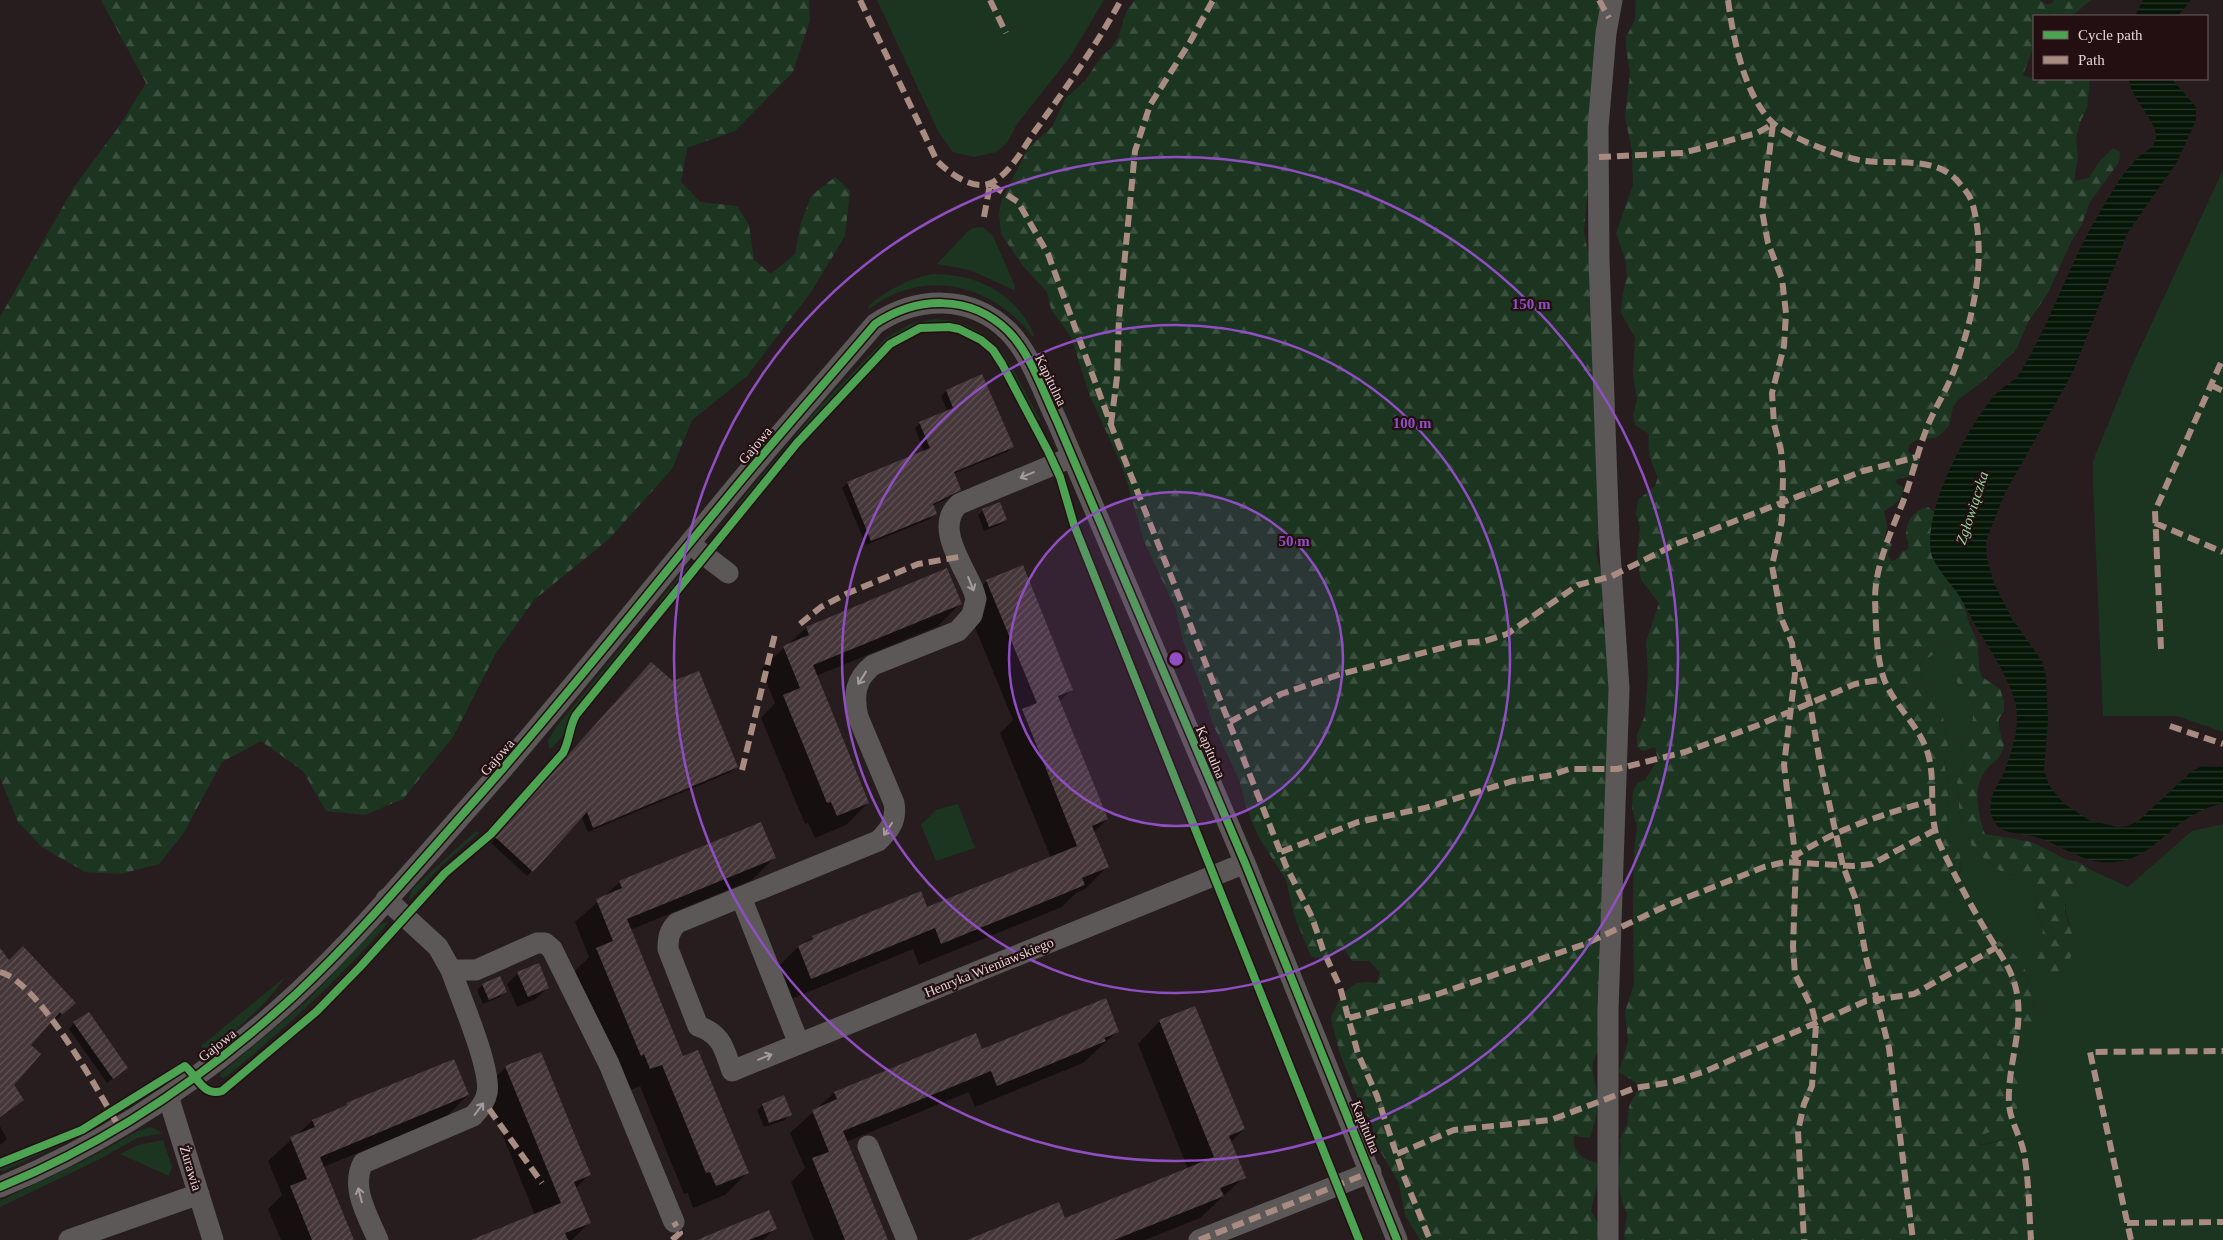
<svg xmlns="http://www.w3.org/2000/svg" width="2223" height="1240" viewBox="0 0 2223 1240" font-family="'Times New Roman',serif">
<defs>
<pattern id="forest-firs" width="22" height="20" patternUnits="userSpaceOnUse" patternTransform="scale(1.25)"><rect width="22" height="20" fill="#1c3521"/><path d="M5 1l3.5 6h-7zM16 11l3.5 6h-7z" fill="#3d5140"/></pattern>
<pattern id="water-rules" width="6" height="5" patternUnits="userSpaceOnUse" patternTransform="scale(1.25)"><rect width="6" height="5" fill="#051607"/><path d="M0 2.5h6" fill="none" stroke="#29372a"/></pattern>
<pattern id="building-hatch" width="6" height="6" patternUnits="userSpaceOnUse" patternTransform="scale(1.25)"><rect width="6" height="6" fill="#453739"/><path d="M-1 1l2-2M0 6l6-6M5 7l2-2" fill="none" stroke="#605355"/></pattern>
</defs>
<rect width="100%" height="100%" fill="#281d1e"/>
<path fill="#1c3521" d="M 877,0 L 1104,0 L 1070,57 L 1017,124 L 1007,143 L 996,152 L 974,157 L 953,152 L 939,133 Z
M 2223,170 L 2223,732 L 2177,716 L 2103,716 L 2093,484 L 2093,461 L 2131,368 Z
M 983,227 L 993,236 L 1015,286 L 1014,290 L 970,270 L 937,264 L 968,231 L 973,228 Z
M 933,274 C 977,274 1015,293 1034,334 L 1033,337 C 993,285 925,266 869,309 L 868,306 C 889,289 907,279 933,274 Z
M 935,319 C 999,322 1013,371 1040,420 L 1034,419 C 1022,397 1012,367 995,348 C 967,316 922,318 889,340 L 794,442 L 742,506 L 739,506 L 739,503 L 820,406 L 886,338 L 910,324 Z
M 694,564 L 658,609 L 660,600 L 688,566 Z
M 640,630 L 573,713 L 566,732 L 552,748 L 549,748 L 548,740 L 557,726 L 630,637 Z
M 1945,637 L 1952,645 L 1951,664 L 1973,703 L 1973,719 L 1961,744 L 1964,765 L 1957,782 L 1960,817 L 1972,846 L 1981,856 L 2004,874 L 2017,875 L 2028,881 L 2033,890 L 2043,931 L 2034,950 L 2070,926 C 2065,914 2061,893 2077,887 C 2083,884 2086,886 2091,881 L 2091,870 L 2128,887 L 2192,831 L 2223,824 L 2223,1240 L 2034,1240 L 2021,1223 L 2019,1215 L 2025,1211 L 2030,1190 L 2023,1186 L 2018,1171 L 2021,1162 L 2009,1138 L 1981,1145 L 1979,1138 L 1986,1131 L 2012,1127 L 2018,1102 L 2007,1064 L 1991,1060 L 1986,1051 L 1991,1043 L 2011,1051 L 2022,1040 L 2035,1011 L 2027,975 L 2014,954 L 1997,939 L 1984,920 L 1968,920 L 1954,912 L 1953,901 L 1961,867 L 1960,855 L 1947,828 L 1949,786 L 1944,764 L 1948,745 L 1942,711 L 1923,685 L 1919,663 L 1933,655 Z
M 958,804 L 975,848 L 936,861 L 921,825 L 936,810 Z
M 476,831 L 479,833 L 441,866 L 409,901 L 412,889 Z
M 389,922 C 339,979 285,1029 226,1077 L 221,1077 L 220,1074 L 307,1001 L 376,928 L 383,923 Z
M 285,977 C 262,1011 235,1030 204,1055 L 201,1046 Z
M 150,1127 L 163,1133 L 137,1138 L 98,1160 L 0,1207 L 0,1201 L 95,1155 L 138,1131 Z
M 76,1137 L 4,1171 L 0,1170 L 0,1168 Z
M 163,1140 L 172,1167 L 169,1176 L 120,1154 L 138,1145 Z"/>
<path fill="url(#forest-firs)" d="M 101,0 L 809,0 L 810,20 L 793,72 L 735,131 L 687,148 L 681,182 L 700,202 L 737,206 L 749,225 L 754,260 L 771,274 L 795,254 L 801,223 L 811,196 L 835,177 L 850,191 L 845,236 L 811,292 L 747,376 L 692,420 L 672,469 L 609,539 L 534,600 L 496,653 L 453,737 L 403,799 L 365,815 L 326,811 L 303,771 L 261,741 L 222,762 L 183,834 L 159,864 L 120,874 L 85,872 L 42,847 L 18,822 L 0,778 L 0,317 L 74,187 L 120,125 L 146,83 Z
M 1135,0 L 1605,0 L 1584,231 L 1592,274 L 1600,515 L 1596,553 L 1604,585 L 1602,622 L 1606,629 L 1610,689 L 1602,914 L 1599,928 L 1601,953 L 1601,1047 C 1586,1068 1595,1073 1597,1095 C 1599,1109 1594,1125 1590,1138 L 1574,1136 C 1572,1152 1582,1159 1597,1163 L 1600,1172 L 1591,1211 L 1598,1223 L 1598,1240 L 1420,1240 L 1405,1215 L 1399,1183 L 1376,1144 L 1371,1119 L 1364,1113 L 1360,1103 L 1340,1054 L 1331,1018 C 1340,996 1349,977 1377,983 L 1380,972 L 1369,961 L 1352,961 L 1345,950 L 1333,952 L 1320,959 L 1311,956 L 1295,918 L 1286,880 L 1258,836 L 1247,809 L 1239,780 L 1212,722 L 1204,694 L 1183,641 L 1176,610 L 1144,541 L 1124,471 L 1090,396 L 1071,337 L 1051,309 L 1047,292 L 1023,266 L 1001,234 L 999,213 L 1002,199 L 1029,147 L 1052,127 L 1065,99 L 1085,81 L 1101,57 L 1111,48 L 1118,38 L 1127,10 Z
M 1636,0 L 2040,0 L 2045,4 L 2051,4 L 2054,0 L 2091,0 L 2072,16 L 2034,16 L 2034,45 L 2023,75 L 2039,81 L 2043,79 L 2090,79 L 2087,108 L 2080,122 L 2076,139 L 2078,156 L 2074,181 L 2089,178 L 2099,162 L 2113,148 L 2120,152 L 2119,162 L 2090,202 L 2081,226 L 2071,242 L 2048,293 L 2028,322 L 2016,350 L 1983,381 L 1958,400 L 1953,407 L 1949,426 L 1936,438 L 1918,439 L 1909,445 L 1908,451 L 1920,460 L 1915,475 L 1897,479 L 1895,483 L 1903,487 C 1903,501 1895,504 1884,511 L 1887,527 L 1884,539 L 1892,544 L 1888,554 L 1891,561 L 1896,560 L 1902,552 L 1908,549 C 1910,542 1906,539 1906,533 C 1907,519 1915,510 1928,507 L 1942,518 L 1969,623 L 1978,643 L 1979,669 L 1982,677 L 2000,689 L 2004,701 L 2004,711 L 1999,719 L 1999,728 L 2004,745 C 1998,763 1996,758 1986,770 C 1972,787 1978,816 1985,834 L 2032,842 L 2067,860 L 2076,861 L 2091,870 L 2091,881 C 2085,888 2074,885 2069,894 C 2052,922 2098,943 2054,975 L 2037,963 L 2034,950 L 2043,931 L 2033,890 L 2027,881 L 2017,875 L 2004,874 L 1981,856 L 1972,846 L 1960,817 L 1957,782 L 1964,765 L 1961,744 L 1973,719 L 1973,703 L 1965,690 L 1958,684 L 1951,664 L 1951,645 L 1945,637 L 1933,655 L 1919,663 L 1923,685 L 1942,711 L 1948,745 L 1944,764 L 1949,786 L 1947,828 L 1960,855 L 1961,867 L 1955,884 L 1954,912 L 1968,920 L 1984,920 L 1997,939 L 2021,960 L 2027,975 L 2035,1011 L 2033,1025 L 2022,1040 L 2011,1051 L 1991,1043 L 1986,1051 L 1991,1060 L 2007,1064 L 2020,1079 C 2019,1094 2016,1109 2017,1124 C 2005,1133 1990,1127 1980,1138 L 1980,1145 C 1985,1145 2004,1140 2009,1138 L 2015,1140 L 2022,1159 L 2018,1171 L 2023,1186 C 2030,1190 2035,1195 2034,1204 L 2019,1215 L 2021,1223 L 2034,1240 L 1626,1240 L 1624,1236 L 1627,1214 L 1622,1202 L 1618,1178 L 1621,1151 L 1620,1139 L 1627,1124 L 1629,1106 L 1638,1089 L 1635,1082 L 1619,1072 L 1628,1041 L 1625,1012 L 1634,984 L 1633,907 L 1634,851 L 1637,827 L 1632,808 L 1633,790 L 1638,783 L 1645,780 L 1658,759 L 1655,747 L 1643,751 L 1637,747 L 1637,735 L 1645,715 L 1648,673 L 1646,642 L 1659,603 L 1641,580 L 1637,558 L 1640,527 L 1636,514 L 1638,500 L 1655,486 L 1658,477 C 1651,462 1647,452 1649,434 L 1635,425 L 1633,415 L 1637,399 L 1633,375 L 1635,337 L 1621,313 L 1623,292 L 1627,277 L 1626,262 L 1616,233 L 1633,185 L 1632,150 L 1625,117 L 1630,73 L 1626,48 L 1626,37 L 1635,20 Z"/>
<path fill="url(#water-rules)" d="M 2143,0 L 2191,0 L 2178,16 L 2135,16 Z
M 2129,79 L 2172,79 L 2196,107 L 2196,120 L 2177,162 L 2127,234 L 2073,372 L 2005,493 L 1986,541 L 1987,558 L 1994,583 L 2012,619 L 2042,661 L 2046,676 L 2048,721 L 2044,770 L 2049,785 L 2063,803 L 2089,820 L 2117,827 L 2128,826 L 2138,821 L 2192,771 L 2202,766 L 2223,767 L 2223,804 C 2171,812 2154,868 2102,862 C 2078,860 2059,844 2036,837 C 2018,832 1995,836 1991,813 C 1988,797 1998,785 2004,772 C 2012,751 2021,724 2015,702 C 2008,676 1993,656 1980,633 C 1972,620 1966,607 1958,594 C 1951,584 1933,564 1931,553 C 1923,510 1966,430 1993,397 C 2001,387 2014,383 2021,371 C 2053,319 2070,259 2103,207 C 2113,190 2126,167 2142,154 C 2149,149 2154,147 2156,138 C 2159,124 2130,98 2129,79 Z"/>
<path fill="#0007" d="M 982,376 L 1012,447 L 1007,452 L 953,474 L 959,489 L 954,495 L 932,506 L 935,514 L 930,519 L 866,545 L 842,488 L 847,483 L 924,452 L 915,428 L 920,423 L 948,412 L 941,396 L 946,391 Z
M 983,510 L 1006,519 L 1001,524 L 984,531 L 978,515 Z
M 947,570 L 960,604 L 938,626 L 816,676 L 868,803 L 846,825 L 815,838 L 808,823 L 805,824 L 761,718 L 775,703 L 761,669 L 806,628 Z
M 987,581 L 1072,689 L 1059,702 L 1107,819 L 1093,833 L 1107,867 L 1085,889 L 1076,893 L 1062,907 L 919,965 L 913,949 L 789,1000 L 776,969 L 798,947 L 813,937 L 927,908 L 1051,858 L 1000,733 L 1013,720 L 965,603 Z
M 646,669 L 736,767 L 731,772 L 588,832 L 581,816 L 527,876 L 491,843 Z
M 774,858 L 752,880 L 630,930 L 682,1058 L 747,1173 L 725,1195 L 693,1208 L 688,1193 L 684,1194 L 640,1086 L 628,1091 L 618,1077 L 575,971 L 589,957 L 575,922 L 620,882 Z
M 0,950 L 9,961 L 69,1009 L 56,1020 L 54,1017 L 30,1046 L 12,1085 L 23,1100 L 0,1117 Z
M 518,973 L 547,988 L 536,999 L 517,1007 L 507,984 Z
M 482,985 L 505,992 L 500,997 L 483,1004 L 477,990 Z
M 1160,1021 L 1244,1129 L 1230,1143 L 1244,1177 L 1200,1218 L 1145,1240 L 968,1240 L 1065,1219 L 1188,1169 L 1138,1044 Z
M 74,1023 L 127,1068 L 107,1083 L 69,1029 Z
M 1118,1031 L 1083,1063 L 975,1107 L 969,1092 L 846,1142 L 886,1240 L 814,1240 L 791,1182 L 805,1168 L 790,1133 L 834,1093 L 982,1050 Z
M 454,1060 L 468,1095 L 446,1117 L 323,1167 L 353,1240 L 281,1240 L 268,1209 L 282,1195 L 268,1161 L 312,1121 Z
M 506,1067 L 590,1174 L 575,1189 L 589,1223 L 572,1240 L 473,1240 L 535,1215 L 484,1089 Z
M 763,1105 L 790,1114 L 785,1120 L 764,1127 L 757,1110 Z
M 0,1126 L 7,1139 L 0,1145 Z
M 775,1228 L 763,1240 L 704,1240 Z"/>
<path fill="url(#building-hatch)" d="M 982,374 L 1014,447 L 954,472 L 961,490 L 933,504 L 937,514 L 871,541 L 847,482 L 930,448 L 919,422 L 953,408 L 946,390 Z
M 1000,502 L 1007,520 L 989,527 L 982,509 Z
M 1023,565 L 1073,690 L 1058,696 L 1108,819 L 1092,826 L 1109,867 L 1082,878 L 1085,885 L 941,944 L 935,928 L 811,979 L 798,946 L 813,939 L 812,936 L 921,891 L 927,907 L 1077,846 L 1022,709 L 1037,703 L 986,580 Z
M 947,568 L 962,604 L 813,665 L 869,803 L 837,816 L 831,802 L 827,803 L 783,695 L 800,688 L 783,646 L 809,635 L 806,627 Z
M 651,662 L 673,681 L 699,671 L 738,767 L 593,828 L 587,812 L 533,872 L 495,837 Z
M 761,822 L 776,858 L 627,919 L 683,1056 L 698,1050 L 749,1173 L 716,1186 L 710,1172 L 706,1173 L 662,1065 L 650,1069 L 644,1054 L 641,1056 L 596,948 L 613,941 L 596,899 L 622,888 L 619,881 Z
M 23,946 L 76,1003 L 62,1015 L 60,1012 L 31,1045 L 41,1054 L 14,1085 L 24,1100 L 0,1117 L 0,948 L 9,960 Z
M 539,963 L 549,988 L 528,997 L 517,972 Z
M 500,976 L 507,992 L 489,1000 L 482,984 Z
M 1106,998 L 1119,1032 L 1104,1038 L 1106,1041 L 997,1086 L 991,1071 L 843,1131 L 888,1240 L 845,1240 L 812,1158 L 829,1152 L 812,1110 L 837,1099 L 834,1092 L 976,1033 L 982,1049 Z
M 1195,1006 L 1245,1129 L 1229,1136 L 1246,1178 L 1220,1188 L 1224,1196 L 1114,1240 L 967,1240 L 1059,1202 L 1065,1218 L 1214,1157 L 1159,1020 Z
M 89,1012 L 128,1068 L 113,1079 L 73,1022 Z
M 541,1052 L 591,1175 L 574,1182 L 591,1223 L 565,1233 L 568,1240 L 471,1240 L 561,1203 L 505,1066 Z
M 454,1059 L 469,1095 L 320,1157 L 354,1240 L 312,1240 L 290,1186 L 307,1179 L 290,1137 L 315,1127 L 312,1120 L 347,1105 L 346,1103 Z
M 784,1095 L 792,1115 L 769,1123 L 762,1104 Z
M 769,1210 L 777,1229 L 749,1240 L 697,1240 Z"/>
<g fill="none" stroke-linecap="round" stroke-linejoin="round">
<path stroke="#5d5858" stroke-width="21" d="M 1072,457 L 959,504 C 933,527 965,567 974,592 L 976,599 L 972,615 L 958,631 L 873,665 C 855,679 853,696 858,717 L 894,803 C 897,820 890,830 878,841 L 677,923 C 669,931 668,938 668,949 L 698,1026 C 722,1034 724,1049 732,1071 L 1245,863
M 690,544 L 728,573
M 741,897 L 799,1044
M 386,899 L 438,947 L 451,970 L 476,970 L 537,943 L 545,943 L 552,949 L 609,1064 L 674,1222
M 168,1096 L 213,1240
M 868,1146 L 907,1240
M 0,1187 C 110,1142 209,1074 296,994 C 361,933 419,863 478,797 C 564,700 643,599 725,500 C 774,440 825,383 875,324 C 917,296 970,294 1008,331 C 1031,354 1043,392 1057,421 L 1245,863 L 1397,1240
M 69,1240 L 199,1194
M 378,1240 C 368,1216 350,1188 363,1163 L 473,1116 C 479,1110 485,1103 487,1093 C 492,1070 460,996 451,970
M 1199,1240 L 1371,1172
M 1608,1240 L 1608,1011 L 1619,689 L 1609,537 L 1599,260 L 1598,128 L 1606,33 L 1612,0"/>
<path stroke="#a88b81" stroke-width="6" stroke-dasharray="12 6" stroke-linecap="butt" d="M 860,0 L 937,161 C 949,173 973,191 991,183 C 1010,174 1024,147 1035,131 C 1066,88 1096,46 1121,0
M 990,0 L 1006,33
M 1599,0 L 1609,18
M 1728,0 C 1733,37 1744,95 1772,122 C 1785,136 1845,159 1865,161 C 1897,165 1938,155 1960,184 C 1965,190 1969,194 1972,202 C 1988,257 1973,320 1953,373 C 1946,391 1935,408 1928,425 C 1918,450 1912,477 1903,502 C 1891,532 1875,566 1875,599 C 1876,623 1876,657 1884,679 C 1894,706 1920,726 1928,754 C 1937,785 1926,816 1941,847 C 1955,876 1970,904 1986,931 C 1997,950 2011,967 2016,989 C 2025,1028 2007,1065 2009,1104 C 2010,1121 2021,1137 2024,1153 C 2029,1182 2029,1211 2031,1240
M 1599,157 L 1683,153 L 1757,133 L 1773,124 L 1762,211 L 1768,243 L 1782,279 L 1786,313 L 1784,346 L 1772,393 L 1774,424 L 1781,450 L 1783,477 L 1782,520 L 1772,566 L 1782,620 L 1792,643 L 1795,674 L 1784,765 L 1796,862 L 1793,947 L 1795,974 L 1812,1008 L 1816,1024 L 1812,1086 L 1804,1104 L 1798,1131 L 1804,1240
M 984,217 L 990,184 L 1018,202 L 1048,254 L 1111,425 L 1286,866 L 1312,917 L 1323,950 L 1340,987 L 1358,1054 L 1377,1096 L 1403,1174 L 1430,1240
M 2211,385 L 2223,391
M 1111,424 L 1117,377 L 1119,318 L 1135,151 L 1150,105 L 1190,42 L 1213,0
M 2155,523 L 2223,552
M 800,624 L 821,607 L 846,594 L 918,564 L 959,557
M 2161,649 L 2155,511 L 2223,358
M 1797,660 L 1810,704 L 1819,757 L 1843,866 L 1856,900 L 1866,957 L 1889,1048 L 1913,1240
M 1230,722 L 1281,694 L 1341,674 L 1461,643 L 1485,641 L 1507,634 L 1578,585 L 1612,576 L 1676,544 L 1863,471 L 1917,457
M 2170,726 L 2223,744
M 742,770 L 775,634
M 1281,852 L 1358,822 L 1425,808 L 1513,781 L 1552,775 L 1569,769 L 1617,769 L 1685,752 L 1756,726 L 1855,684 L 1884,679
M 1792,858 C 1834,830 1882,814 1931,801
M 0,972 C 38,981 99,1092 119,1127
M 1349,1018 L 1438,994 L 1585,944 L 1668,905 L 1764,867 L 1785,862 L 1853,866 L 1872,864 L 1935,830
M 489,1109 L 542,1183
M 1397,1154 L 1454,1130 L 1551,1120 L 1635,1088 L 1672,1082 L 1706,1071 L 1866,1001 L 1914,994 L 1997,947
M 2127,1223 L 2223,1222
M 672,1240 L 680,1233 L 674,1222
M 1199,1240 L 1371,1172
M 2131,1240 L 2090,1052 L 2223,1051"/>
<g stroke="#230f11" stroke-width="11">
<path id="cycleway" d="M 0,1163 L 82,1130 L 185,1066 C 197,1076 203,1097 222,1091 L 317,1011 L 360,967 L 445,873 L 491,834 L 563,753 C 570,740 569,727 576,715 L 797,443 L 890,344 L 920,328 L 949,327 L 959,329 L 981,340 L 993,350 L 1002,364 L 1048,451 L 1060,477 L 1074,525 L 1359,1240
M 0,1187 C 110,1142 209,1074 296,994 C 361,933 419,863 478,797 C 564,700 643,599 725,500 C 774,440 825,383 875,324 C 917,296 970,294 1008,331 C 1031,354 1043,392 1057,421 L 1245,863 L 1397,1240"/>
</g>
<use href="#cycleway" stroke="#4ca352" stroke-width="8"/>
</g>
<defs><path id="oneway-shaft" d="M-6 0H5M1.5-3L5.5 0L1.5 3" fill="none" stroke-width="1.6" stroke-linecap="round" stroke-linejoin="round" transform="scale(1.25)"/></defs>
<g stroke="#a79c9d">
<use href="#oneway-shaft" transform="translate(1027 475) rotate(157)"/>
<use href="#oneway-shaft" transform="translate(971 584) rotate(68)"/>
<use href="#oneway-shaft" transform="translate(862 678) rotate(122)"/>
<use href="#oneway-shaft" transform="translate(888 829) rotate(124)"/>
<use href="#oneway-shaft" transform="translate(765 1057) rotate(-22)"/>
<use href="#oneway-shaft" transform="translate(479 1109) rotate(-53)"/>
<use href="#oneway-shaft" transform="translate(360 1195) rotate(-104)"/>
</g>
<circle cx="1176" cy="659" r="167" fill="#904ec3" fill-opacity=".12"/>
<g fill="none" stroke="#904ec3" stroke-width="2.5">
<circle cx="1176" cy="659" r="167"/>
<circle cx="1176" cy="659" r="334"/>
<circle cx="1176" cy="659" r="502"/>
</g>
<g text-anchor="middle" stroke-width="4.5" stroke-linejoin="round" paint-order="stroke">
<g font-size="14" fill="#e4d4d5" stroke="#230f11">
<text transform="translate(1051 380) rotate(64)" y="5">Kapitulna</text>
<text transform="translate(755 445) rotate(-50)" y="5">Gajowa</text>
<text transform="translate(1211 752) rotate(67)" y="5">Kapitulna</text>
<text transform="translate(497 757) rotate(-49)" y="5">Gajowa</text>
<text transform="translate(989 967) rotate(-22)" y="5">Henryka Wieniawskiego</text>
<text transform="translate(217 1045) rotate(-38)" y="5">Gajowa</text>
<text transform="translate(1366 1127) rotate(68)" y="5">Kapitulna</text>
<text transform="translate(191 1168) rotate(73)" y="5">Żurawia</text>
</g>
<g font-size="15" font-style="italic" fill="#92d69f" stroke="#230f11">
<text transform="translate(1972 508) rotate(-72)" y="5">Zgłowiączka</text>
</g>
</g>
<circle cx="1176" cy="659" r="8" fill="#904ec3" stroke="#230f11" stroke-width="2.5"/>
<g font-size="15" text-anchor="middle" font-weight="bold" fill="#904ec3" stroke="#230f11" stroke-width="4.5" stroke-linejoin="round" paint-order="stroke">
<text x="1531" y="309">150 m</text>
<text x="1412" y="428">100 m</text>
<text x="1294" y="546">50 m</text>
</g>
<rect x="2033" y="15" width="175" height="65" fill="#230f11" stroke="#705e5f"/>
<rect x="2043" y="31" width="25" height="8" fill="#4ca352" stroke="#705e5f"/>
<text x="2078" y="40" font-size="15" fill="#e4d4d5">Cycle path</text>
<rect x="2043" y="56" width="25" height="8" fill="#a88b81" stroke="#705e5f"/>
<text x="2078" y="65" font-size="15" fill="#e4d4d5">Path</text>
</svg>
